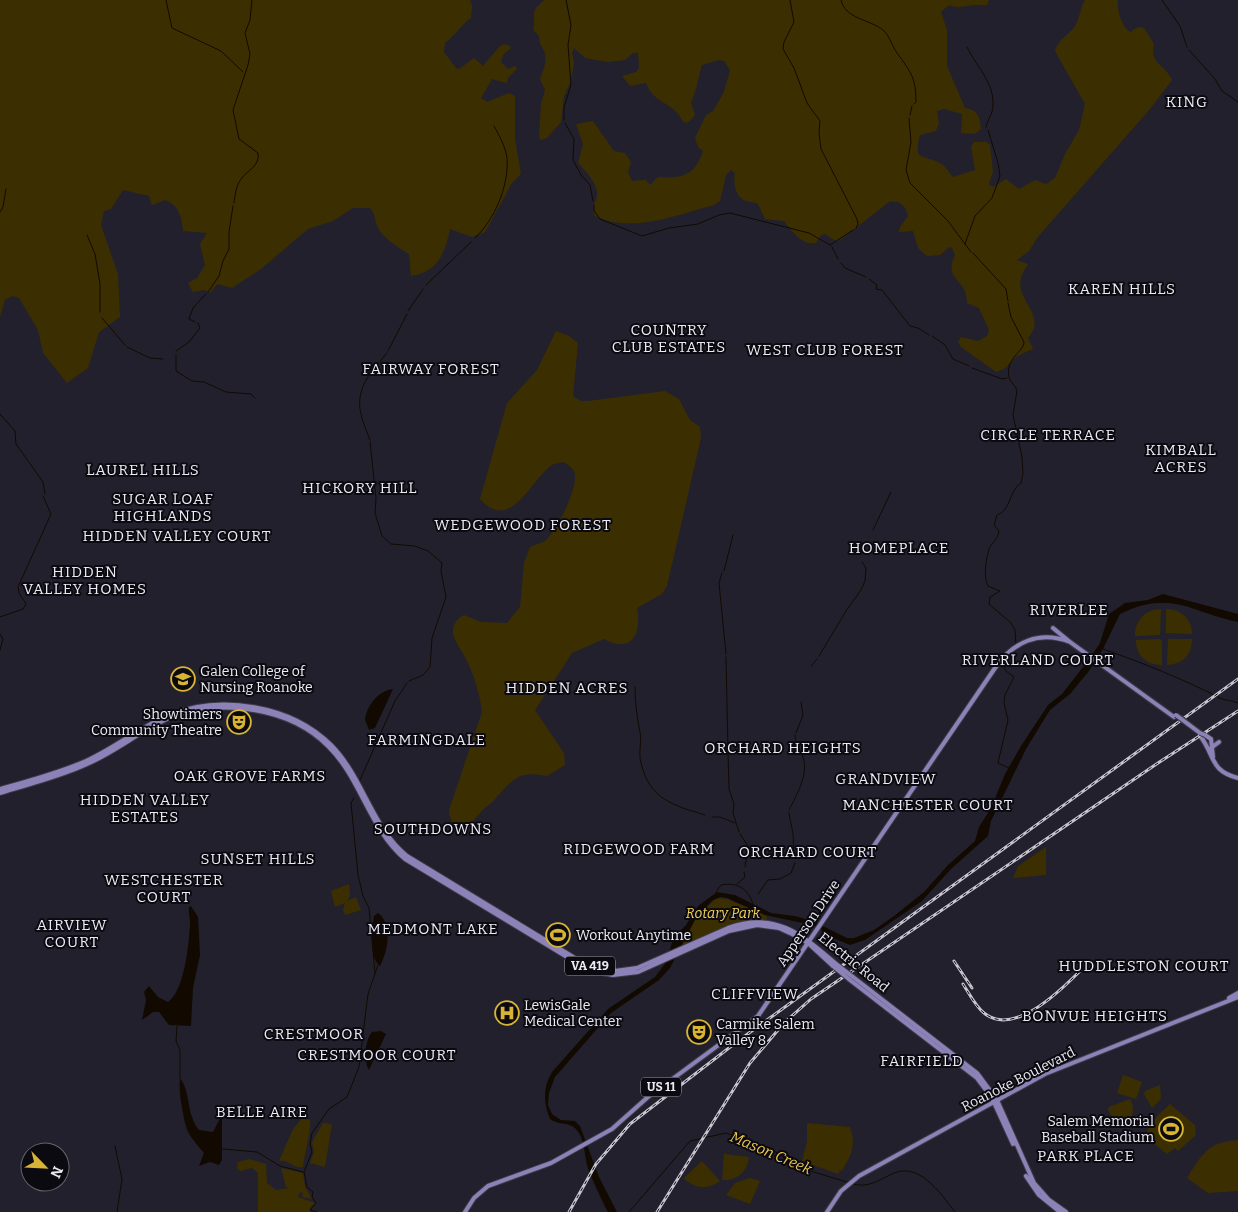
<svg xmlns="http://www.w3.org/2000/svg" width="1238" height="1212" viewBox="0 0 1238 1212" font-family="Bitter,serif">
<rect width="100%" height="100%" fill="#22202d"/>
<path fill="#3b2f02" d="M 0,0 L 470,0 L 472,6 L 471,18 C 460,26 456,35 445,43 L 444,52 L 456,68 L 459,69 L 474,58 L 483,66 L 500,46 L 505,44 L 510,46 L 511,48 L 503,55 L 501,62 L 508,69 L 515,66 L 517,69 L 508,78 L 507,83 L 492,79 L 481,98 L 487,102 L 509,93 L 515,96 L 515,139 L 521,174 L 512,183 L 485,232 L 472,237 L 450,229 C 445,253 438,272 411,276 L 409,254 C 398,247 380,237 376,223 C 374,216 375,214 370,208 L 353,208 L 333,221 L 308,229 L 261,269 L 232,288 L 217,284 L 210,293 L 205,290 L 193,292 L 188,283 L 197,278 L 205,265 L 200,244 L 207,233 L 183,231 C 182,218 179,205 165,200 L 152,205 L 149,196 L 123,190 L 111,209 L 104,211 L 101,225 L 118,274 L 120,317 L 99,332 L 88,368 L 67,383 L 43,353 L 38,330 L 19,298 L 12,296 L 5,300 L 0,317 Z
M 545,0 L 989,0 L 987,5 C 982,6 979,5 974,5 C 963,6 960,9 949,5 L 941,12 L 947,30 L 947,66 L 965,108 C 978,110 980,117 981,129 L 975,134 L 961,133 L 962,114 L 944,109 L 937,111 L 939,123 L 936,131 L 920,135 C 913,161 921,154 940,163 C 945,165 949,173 953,177 L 975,170 L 971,147 L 974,142 L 986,142 L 990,145 L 993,172 L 989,184 L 993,187 L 1006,179 L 1019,189 L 1035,180 L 1046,184 L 1055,178 L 1065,154 L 1079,130 L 1085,104 L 1055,51 C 1058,39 1068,36 1075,26 C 1080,18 1080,8 1085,0 L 1118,0 C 1117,11 1121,25 1130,32 L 1138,27 L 1144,28 L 1154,44 C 1149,64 1165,64 1172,80 L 1150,109 L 1037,238 L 1029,251 L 1017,260 L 1028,264 C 1026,268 1022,273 1021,278 C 1015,301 1048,315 1028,338 L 1033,349 L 1017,356 L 1004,369 L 996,372 L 961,347 L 958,342 L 961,337 L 978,341 L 987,336 L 989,330 L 979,308 L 967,303 C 967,300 966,295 965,291 C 959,278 945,276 955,255 L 952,248 L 949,247 L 940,255 L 927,256 L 918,248 L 913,231 L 899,232 L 900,227 L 908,216 C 906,206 900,200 889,202 L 840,240 L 836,241 L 825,234 L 821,235 L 816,243 C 802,246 791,230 784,221 L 765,219 L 758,204 C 754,202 750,202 746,201 C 735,197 733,183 735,173 L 731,170 L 726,175 L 720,201 L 714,205 C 676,215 633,234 595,216 C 590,207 598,201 597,193 C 596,181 585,171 578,163 L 583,144 L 576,124 L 593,121 L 614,151 L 625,153 L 631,162 L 628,172 L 632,181 L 646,180 L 650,185 L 658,177 C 683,179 695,175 703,151 L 698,147 L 695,138 L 706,115 L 713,111 L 724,92 L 730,70 L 724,61 L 718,60 L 702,65 C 698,77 697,91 691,102 L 695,115 L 691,120 L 686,123 C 680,120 682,118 678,114 C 668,101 654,103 646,83 L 630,86 L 622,76 L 636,72 L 639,68 L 638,53 L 633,53 L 625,60 L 608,62 L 585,58 L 574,48 L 572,53 L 574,63 L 571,81 L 564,96 L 561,122 L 547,138 L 541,140 L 539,137 L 541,104 L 545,90 L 540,79 C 543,70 548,61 544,51 C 541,45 539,43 539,36 L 533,30 C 537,16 528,11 545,0 Z
M 556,331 L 569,336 L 578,343 L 573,396 L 581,401 L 588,401 L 665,391 L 679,399 L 690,420 L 700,427 L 701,438 L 667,586 L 662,594 L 637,608 C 640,621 639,646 619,644 C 614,644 608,641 604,639 L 572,653 L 535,710 L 564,753 L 565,765 L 547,776 C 517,770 514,779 495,799 C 491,804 485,807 481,812 C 475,818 469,828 462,831 C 454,828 449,818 449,810 L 482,712 C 480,694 474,675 466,659 C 462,651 455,642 453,634 C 452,626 457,618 464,615 L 481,622 L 507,623 L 520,607 L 524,563 L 530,547 C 534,545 541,543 545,541 C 557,531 576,491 575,476 C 575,469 569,465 563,462 C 560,463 555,463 552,465 C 531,479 511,534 480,499 L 507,403 L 537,370 Z
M 1161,609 L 1160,635 L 1135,636 C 1135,620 1146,609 1161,609 Z
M 1166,609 C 1181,609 1192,619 1192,634 L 1166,633 Z
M 1160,639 L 1162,641 L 1162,665 C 1147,665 1136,656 1136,640 Z
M 1168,639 L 1192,639 C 1192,655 1183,664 1167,665 Z
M 1046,847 L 1046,875 L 1013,878 L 1018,866 Z
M 349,884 L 350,896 L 347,901 L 356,897 L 361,910 L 345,915 L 343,910 L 345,903 L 335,907 L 331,891 Z
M 717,898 L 727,899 L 767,916 L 766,921 L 734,924 L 680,948 L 697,916 Z
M 1123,1075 L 1142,1082 L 1136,1099 L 1117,1093 Z
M 1160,1085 L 1161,1099 L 1152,1108 L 1144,1094 L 1145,1091 Z
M 1130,1099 C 1135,1108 1133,1115 1128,1125 L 1119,1128 L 1108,1110 L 1109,1107 Z
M 1170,1104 L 1195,1125 L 1196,1135 L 1178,1151 L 1175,1148 L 1167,1154 L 1152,1142 L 1147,1131 L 1152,1121 Z
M 303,1117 L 310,1120 C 312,1126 304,1158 303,1167 C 294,1169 288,1159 279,1161 L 293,1129 Z
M 323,1123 L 332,1124 L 325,1167 L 310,1163 L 314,1152 L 312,1142 Z
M 807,1123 L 850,1127 C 857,1146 850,1157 842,1171 L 840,1170 L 838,1174 L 802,1161 L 807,1142 Z
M 1238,1140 L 1238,1191 L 1208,1193 L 1187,1178 C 1202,1154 1208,1142 1238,1140 Z
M 724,1154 L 749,1157 C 747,1172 737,1181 722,1180 Z
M 249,1159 L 266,1164 L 267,1183 L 276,1190 L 289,1188 L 286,1187 L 281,1168 L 303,1173 L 305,1187 L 312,1199 L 302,1197 L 303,1193 L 300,1192 L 298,1197 L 315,1203 L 311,1206 L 310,1212 L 258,1212 L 258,1173 L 252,1168 L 240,1171 L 237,1168 L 238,1162 Z
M 702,1161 L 720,1181 C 708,1190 694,1189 684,1178 Z
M 750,1178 L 760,1181 L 750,1204 L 726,1195 L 735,1183 Z"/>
<path fill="#120a00" d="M 1163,594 L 1238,614 L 1238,622 C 1190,612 1171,589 1120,614 L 1103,649 L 1089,671 L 1070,694 L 1050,710 L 1026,749 L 991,821 L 988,836 L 951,869 L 922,901 L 865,940 L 850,945 L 833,938 L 816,926 L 765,915 L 727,898 L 721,897 L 713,900 L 697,916 L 670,968 L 659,980 L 611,1013 L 555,1077 L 549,1093 L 548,1105 L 552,1114 L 561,1120 L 575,1121 L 580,1126 L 599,1177 L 617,1212 L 608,1212 C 604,1205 589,1173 587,1165 C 584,1153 585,1138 575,1128 C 568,1122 557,1125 550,1119 C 543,1102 543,1087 552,1072 L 608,1009 L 655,977 L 667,961 L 673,938 L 686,925 L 698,906 L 717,892 L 735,895 L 771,913 L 795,916 L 815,922 L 847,938 L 854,938 L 874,930 L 894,916 L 924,892 L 948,865 L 975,841 L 979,827 L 991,808 L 1005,774 L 1021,746 L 1048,705 L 1062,694 L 1090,658 L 1100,643 L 1109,614 L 1125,603 L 1148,600 Z
M 393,689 L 375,728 L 369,730 L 365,720 C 367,705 378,691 393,689 Z
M 191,906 L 198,917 L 200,955 L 193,988 L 191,1026 L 169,1025 L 159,1012 L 153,1012 L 142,1020 L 146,1000 L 144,992 L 149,986 L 158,997 L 168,1002 C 185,990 189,942 190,923 C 190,917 188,913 189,907 Z
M 378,913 C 393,924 388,951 380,966 C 369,959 372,928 374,916 Z
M 381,1031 L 386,1034 L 369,1070 C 363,1061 365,1040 372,1032 Z
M 180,1078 C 191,1092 186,1114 199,1130 L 213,1132 L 222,1114 L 222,1160 L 219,1165 L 210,1162 L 199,1166 L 204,1153 C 185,1131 186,1130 181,1102 C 180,1094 179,1087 180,1078 Z"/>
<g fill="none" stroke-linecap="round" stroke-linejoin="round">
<path stroke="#120a00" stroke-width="1" d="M 166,0 L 172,28 L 221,51 L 243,72
M 790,0 L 794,22 L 784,42 L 783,49 L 794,68 L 807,103 L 820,121 L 819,133 L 821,149 L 857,219 L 858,224 L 856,228
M 841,0 C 845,19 869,19 883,30 C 890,36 892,46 897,53 C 911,72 916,78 916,102 L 914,104
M 1162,0 L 1180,26 L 1187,47
M 967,47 C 977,68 998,86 992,112 C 990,117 987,122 986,127
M 1189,50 L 1215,79 L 1222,91 L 1238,102
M 910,115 L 912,106
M 909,118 L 911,142 L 906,170 L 910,183 L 948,221 L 971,252
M 564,120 L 564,107 L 571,85 L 568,45 L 571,25 L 566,0
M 565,123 L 574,139 L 573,160 L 581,175 L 590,185 L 593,201
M 234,203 C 235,195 236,186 241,179 C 247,170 260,167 258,153 L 239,139 L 233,110 L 248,65 L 250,54 L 245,33 L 250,20 L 252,0
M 594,205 L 594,211 L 600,219 L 642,236 L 669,228 L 698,224 L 719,215 L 730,213 L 809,233 L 830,245
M 0,212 L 3,207 L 6,189
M 87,235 L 95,254 L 100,284 L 100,312
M 475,238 C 495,219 509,186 507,158 C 506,148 499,135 494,126
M 965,244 L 975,216 L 992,198 L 1000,176 L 998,163 L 988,130
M 830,245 L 853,230
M 832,247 L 838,259
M 973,253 L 1006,289 L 1008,301
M 841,263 L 845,268 L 866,277
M 869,279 L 877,285 L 876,289 L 882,290 L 910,326 L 918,328 L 929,335
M 426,285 L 471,242
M 208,292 L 219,276 L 223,261 L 229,249 L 229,232 L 233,206
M 1008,303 L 1011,317 L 1024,342 C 1024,352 1005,358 1009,377 C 1010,383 1016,385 1017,391 L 1013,415 L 1022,457 L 1023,473 L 1021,483 C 1009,490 1011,511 997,515 L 994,525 L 999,531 C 998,539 992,542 989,549 C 986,560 983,576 988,586 L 1000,591 L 990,597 L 989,604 L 1011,623 L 1015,630 L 1016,645
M 408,311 L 423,289
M 102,318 L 125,345
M 195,322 L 189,319 L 193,308 L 206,294
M 932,336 L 945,345 L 953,359 L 969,366
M 127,347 L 150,358 L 163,359
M 176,351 L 189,342 L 200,328 L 198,323
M 388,351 L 407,314
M 176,355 L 176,371 L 192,381 L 204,382 L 226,392 L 251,394 L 255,398
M 972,368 L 1002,379 L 1007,378
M 373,370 L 387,353
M 0,414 L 15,431 L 16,444 L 43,482 L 45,494
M 370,440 C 359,412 353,399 371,372
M 370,442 L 376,498 L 375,513 L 382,536 L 391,544 L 415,546 L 428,551 L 442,563 L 441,571 L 446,597 L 432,638 L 430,667 L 423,675 L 409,681
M 873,530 L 891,492
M 724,571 L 733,535
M 722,573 L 719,583 L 726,654
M 0,617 L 23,609 L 26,604 L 19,593 L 18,587 L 51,514 L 43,496
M 0,634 L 3,639 L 0,650
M 1103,649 C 1143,663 1183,679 1220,698 C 1225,701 1232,700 1238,703
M 819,656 L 846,611 L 861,590 L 865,581 L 866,568 L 862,562
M 726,657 L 728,750
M 811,666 L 817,659
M 635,687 C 635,703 637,717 640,732 C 642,742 638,753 641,763 C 650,800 673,805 705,815
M 796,733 L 803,715 L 801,702
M 728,753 L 729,789 L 734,804 L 733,813 L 739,832
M 1009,768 L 998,763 L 1008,720 L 1004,703 L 1005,695 L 1014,677 L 1006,671 L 1004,667 L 1017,648
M 360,780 L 395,701 L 407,683
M 354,798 L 351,803 L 358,875 L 363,896 L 369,908 L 375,973
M 789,810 C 796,796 809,775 803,757 C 800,749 796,745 795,735
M 789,813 L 793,834 L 794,857
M 712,817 L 720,817 L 735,823
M 740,834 L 748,846 L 745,867
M 737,884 L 745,877 L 744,872
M 716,892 L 721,885 C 737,882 748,888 753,904
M 758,894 L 768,880 L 780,879 L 791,873 L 795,863
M 177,1026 L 176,1041 L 180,1050 L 180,1078
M 115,1146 L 122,1179 L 117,1212
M 223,1149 L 257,1152 L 280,1166 L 303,1172
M 853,1184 C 868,1188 877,1181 890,1175 C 918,1159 940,1193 955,1212
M 317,1212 L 310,1210 L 316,1203 L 312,1197 L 313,1192 L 307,1187 L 304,1172 L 312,1152 L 310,1144 L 312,1133 L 329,1109 L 347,1097 L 359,1067 L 368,994 L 378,965
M 629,1212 L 690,1141 L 726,1133 L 758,1144 L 778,1153 L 794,1166 L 850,1183"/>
<g stroke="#3d3b46" stroke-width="6">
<path id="major" d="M 1053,628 L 1070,642
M 1188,724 L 1200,733
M 1205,735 L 1211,739 L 1213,757
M 1201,737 C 1215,756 1210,771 1238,778
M 1211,748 L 1219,742
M 0,789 C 29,781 59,773 86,761 C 115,748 140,727 169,715 C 220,694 291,705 331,745 C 363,777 372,828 407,856 L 583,963 L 615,971 L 637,968 L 728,928 C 775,911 801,934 835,963
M 0,793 C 29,784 59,777 87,764 C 115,752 140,731 169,718 C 220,698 290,707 329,747 C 361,779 370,830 405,859 L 577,963 L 597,972 L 613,975 L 638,972 L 729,931 L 757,925 L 779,928 L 792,934 L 808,943 L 833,966
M 853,977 L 977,1073 L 997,1100 L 1034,1183 L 1049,1200 L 1066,1212
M 850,980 L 977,1078 L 992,1098 L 1013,1144
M 1229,998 L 1238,993
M 1026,1176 L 1039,1195 L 1060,1212
M 465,1212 L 474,1198 L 488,1186 L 551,1163 L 612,1129 L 648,1097 L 758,1016 L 995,668 C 1013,642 1039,630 1070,642 L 1174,717
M 827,1212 L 841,1191 L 859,1176 L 1045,1074 L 1238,997"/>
</g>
<use href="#major" stroke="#8c82b8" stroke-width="4"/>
<g stroke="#c7c5cf" stroke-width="3">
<path id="rail" d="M 954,961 L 972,988
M 963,984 C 969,993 975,1006 984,1013 C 1013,1037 1059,992 1079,972
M 569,1212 L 596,1164 L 630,1124 L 738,1041 L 1238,679
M 657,1212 L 750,1063 L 784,1023 L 811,999 L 1158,763 L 1238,711"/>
</g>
<use href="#rail" stroke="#0b0a10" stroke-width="1" stroke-dasharray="4" stroke-linecap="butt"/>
<g stroke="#3d3b46" stroke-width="6" stroke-linecap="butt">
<path id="major-bridge" d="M 1176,715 L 1188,724
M 1200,733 L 1205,735
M 835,963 L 853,977
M 833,966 L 850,980"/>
</g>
<use href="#major-bridge" stroke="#8c82b8" stroke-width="4"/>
</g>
<defs>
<g id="university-ring" transform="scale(1.25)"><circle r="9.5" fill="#0b0a10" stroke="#d8b434" stroke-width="1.5"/><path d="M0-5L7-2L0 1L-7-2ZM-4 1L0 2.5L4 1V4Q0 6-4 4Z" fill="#d8b434"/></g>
<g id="theatre-ring" transform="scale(1.25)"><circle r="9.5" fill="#0b0a10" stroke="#d8b434" stroke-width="1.5"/><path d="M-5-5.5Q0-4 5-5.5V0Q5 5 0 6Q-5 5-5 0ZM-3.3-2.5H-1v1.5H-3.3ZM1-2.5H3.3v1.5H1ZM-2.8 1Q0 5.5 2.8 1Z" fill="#d8b434"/></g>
<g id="stadium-ring" transform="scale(1.25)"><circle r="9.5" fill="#0b0a10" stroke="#d8b434" stroke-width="1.5"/><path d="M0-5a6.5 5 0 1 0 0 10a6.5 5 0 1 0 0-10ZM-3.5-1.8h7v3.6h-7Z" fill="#d8b434"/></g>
<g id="hospital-ring" transform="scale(1.25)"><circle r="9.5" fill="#0b0a10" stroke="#d8b434" stroke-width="1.5"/><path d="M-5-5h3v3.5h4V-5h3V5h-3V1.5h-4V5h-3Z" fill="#d8b434"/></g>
</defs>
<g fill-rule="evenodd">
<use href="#university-ring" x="183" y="679"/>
<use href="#theatre-ring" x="239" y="722"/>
<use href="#stadium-ring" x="558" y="935"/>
<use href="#hospital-ring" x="507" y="1013"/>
<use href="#theatre-ring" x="699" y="1032"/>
<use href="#stadium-ring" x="1171" y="1129"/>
</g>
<g text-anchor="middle" stroke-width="4" stroke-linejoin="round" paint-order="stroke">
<g fill="#0b0a10" stroke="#a8a8b0" stroke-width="1">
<rect x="565" y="956.5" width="50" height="19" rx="4"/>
<rect x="641" y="1077.5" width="40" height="19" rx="4"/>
</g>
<g font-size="12" font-weight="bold" fill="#ecebf4">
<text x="590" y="970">VA 419</text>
<text x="661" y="1091">US 11</text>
</g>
<g font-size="14" fill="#ecebf4" stroke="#0b0a10" text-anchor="start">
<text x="200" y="676">Galen College of<tspan x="200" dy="16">Nursing Roanoke</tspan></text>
<text x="222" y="719" text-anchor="end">Showtimers<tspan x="222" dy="16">Community Theatre</tspan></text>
<text x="576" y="940">Workout Anytime</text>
<text x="524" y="1010">LewisGale<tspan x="524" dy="16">Medical Center</tspan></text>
<text x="716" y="1029">Carmike Salem<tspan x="716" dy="16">Valley 8</tspan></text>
<text x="1154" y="1126" text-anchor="end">Salem Memorial<tspan x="1154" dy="16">Baseball Stadium</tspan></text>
</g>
<g font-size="14" font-style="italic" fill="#f5d258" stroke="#0b0a10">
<text x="723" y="918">Rotary Park</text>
</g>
<g font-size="14" fill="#ecebf4" stroke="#0b0a10">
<text transform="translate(808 923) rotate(-56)" y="5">Apperson Drive</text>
<text transform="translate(854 962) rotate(39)" y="5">Electric Road</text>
<text transform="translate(1018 1079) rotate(-27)" y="5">Roanoke Boulevard</text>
</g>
<g font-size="15" letter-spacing="1" fill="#ecebf4" stroke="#0b0a10">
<text x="1187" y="107">KING</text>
<text x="1122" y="294">KAREN HILLS</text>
<text x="669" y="335">COUNTRY<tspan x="669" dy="17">CLUB ESTATES</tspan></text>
<text x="825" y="355">WEST CLUB FOREST</text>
<text x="431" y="374">FAIRWAY FOREST</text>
<text x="1048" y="440">CIRCLE TERRACE</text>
<text x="1181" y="455">KIMBALL<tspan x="1181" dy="17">ACRES</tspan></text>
<text x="143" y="475">LAUREL HILLS</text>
<text x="360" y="493">HICKORY HILL</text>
<text x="163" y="504">SUGAR LOAF<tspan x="163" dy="17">HIGHLANDS</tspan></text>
<text x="523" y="530">WEDGEWOOD FOREST</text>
<text x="177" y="541">HIDDEN VALLEY COURT</text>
<text x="899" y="553">HOMEPLACE</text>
<text x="85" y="577">HIDDEN<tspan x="85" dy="17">VALLEY HOMES</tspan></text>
<text x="1069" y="615">RIVERLEE</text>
<text x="1038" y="665">RIVERLAND COURT</text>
<text x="567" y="693">HIDDEN ACRES</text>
<text x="427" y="745">FARMINGDALE</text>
<text x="783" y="753">ORCHARD HEIGHTS</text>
<text x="250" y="781">OAK GROVE FARMS</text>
<text x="886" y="784">GRANDVIEW</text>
<text x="145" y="805">HIDDEN VALLEY<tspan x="145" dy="17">ESTATES</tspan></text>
<text x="928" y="810">MANCHESTER COURT</text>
<text x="433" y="834">SOUTHDOWNS</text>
<text x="639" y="854">RIDGEWOOD FARM</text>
<text x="808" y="857">ORCHARD COURT</text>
<text x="258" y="864">SUNSET HILLS</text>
<text x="164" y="885">WESTCHESTER<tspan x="164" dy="17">COURT</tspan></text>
<text x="72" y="930">AIRVIEW<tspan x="72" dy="17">COURT</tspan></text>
<text x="433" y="934">MEDMONT LAKE</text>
<text x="1144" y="971">HUDDLESTON COURT</text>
<text x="755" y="999">CLIFFVIEW</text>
<text x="1095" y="1021">BONVUE HEIGHTS</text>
<text x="314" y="1039">CRESTMOOR</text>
<text x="377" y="1060">CRESTMOOR COURT</text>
<text x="922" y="1066">FAIRFIELD</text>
<text x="262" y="1117">BELLE AIRE</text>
<text x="1086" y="1161">PARK PLACE</text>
</g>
<g font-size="15" font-style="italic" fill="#ecc84d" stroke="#0b0a10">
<text transform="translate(771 1153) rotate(23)" y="5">Mason Creek</text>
</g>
</g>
<g transform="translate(45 1167) rotate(114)"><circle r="24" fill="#0b0a10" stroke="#65646b"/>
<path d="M0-4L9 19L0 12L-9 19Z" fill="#d8b434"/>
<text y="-8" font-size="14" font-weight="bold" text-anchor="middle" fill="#ecebf4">N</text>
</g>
</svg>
